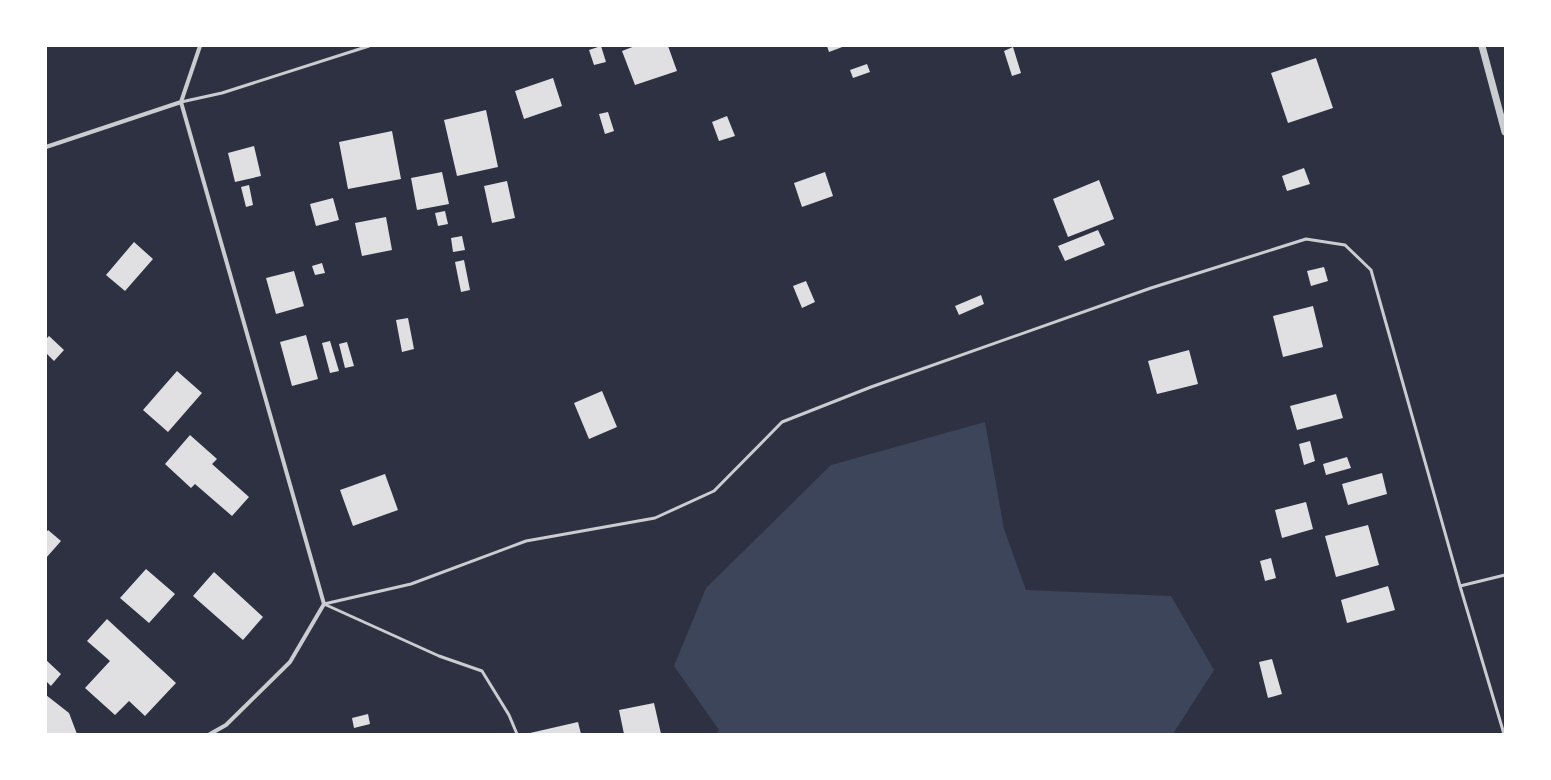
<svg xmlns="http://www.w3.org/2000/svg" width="1551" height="780" viewBox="0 0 1551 780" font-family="Overpass,sans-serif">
<rect width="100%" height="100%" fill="#2d3142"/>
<path fill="#3c4559" d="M 985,422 L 1004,529 L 1026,590 L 1171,596 L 1214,670 L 1173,734 L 716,734 L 719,730 L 674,666 L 706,588 L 831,465 Z"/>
<path fill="#e0e0e3" d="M 601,46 L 606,62 L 594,65 L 589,50 Z
M 635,46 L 668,46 L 677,71 L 635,85 L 622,51 Z
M 827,46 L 845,46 L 829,52 Z
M 1013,47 L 1021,73 L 1012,76 L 1004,51 Z
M 1316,58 L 1333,108 L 1288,123 L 1271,73 Z
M 867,64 L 870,72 L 853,78 L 850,70 Z
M 553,78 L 562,106 L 524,119 L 515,91 Z
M 486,110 L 498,167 L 457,176 L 444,120 Z
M 608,112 L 614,131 L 605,134 L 599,114 Z
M 727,116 L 735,136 L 719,141 L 712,122 Z
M 392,131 L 401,179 L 348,189 L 339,142 Z
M 254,146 L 261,176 L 235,182 L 228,153 Z
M 1304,168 L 1310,184 L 1287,191 L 1282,176 Z
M 442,172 L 449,204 L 417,210 L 411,178 Z
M 825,172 L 833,196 L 802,207 L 794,183 Z
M 1099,180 L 1114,219 L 1068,237 L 1053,199 Z
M 507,181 L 515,218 L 492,223 L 484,186 Z
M 249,185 L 253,205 L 246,207 L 241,187 Z
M 333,198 L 339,220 L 316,226 L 310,204 Z
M 445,211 L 448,224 L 438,226 L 435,213 Z
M 386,217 L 392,250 L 362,256 L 355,223 Z
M 1098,230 L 1105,245 L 1065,261 L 1058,246 Z
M 462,236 L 465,250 L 453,252 L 451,238 Z
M 134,242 L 153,259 L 125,291 L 106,275 Z
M 464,260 L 470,290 L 461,292 L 455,262 Z
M 322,263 L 325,273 L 315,275 L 312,266 Z
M 1324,267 L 1328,281 L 1311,286 L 1307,271 Z
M 294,271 L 304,306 L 276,314 L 266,278 Z
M 806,281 L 815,302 L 802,308 L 793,286 Z
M 981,295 L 984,304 L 959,315 L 955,306 Z
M 1313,306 L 1323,347 L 1283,357 L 1273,316 Z
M 408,318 L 414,349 L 402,352 L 396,320 Z
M 306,335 L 318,379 L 292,386 L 280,342 Z
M 49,336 L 64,350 L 54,361 L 46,353 L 46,339 Z
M 330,341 L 339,371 L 330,373 L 322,343 Z
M 347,342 L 354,366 L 345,368 L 339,344 Z
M 1189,350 L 1198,384 L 1157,394 L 1148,361 Z
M 177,371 L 202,393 L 168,432 L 143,410 Z
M 602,391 L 617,427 L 589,439 L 574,403 Z
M 1336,394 L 1343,418 L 1297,430 L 1290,406 Z
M 190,435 L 217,459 L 212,464 L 249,497 L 232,516 L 195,484 L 191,488 L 165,464 Z
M 1310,441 L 1315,461 L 1304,465 L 1299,444 Z
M 1347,457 L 1351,468 L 1326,475 L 1323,464 Z
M 1382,473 L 1387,494 L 1348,505 L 1342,484 Z
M 385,474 L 398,510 L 353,526 L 340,490 Z
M 1306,502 L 1313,529 L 1282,538 L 1275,510 Z
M 1368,525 L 1379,565 L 1336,577 L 1325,536 Z
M 48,530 L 61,541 L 46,558 L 46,533 Z
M 1271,558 L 1276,578 L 1265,581 L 1260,561 Z
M 146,569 L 175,594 L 149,623 L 120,598 Z
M 214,572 L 263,617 L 243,640 L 193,596 Z
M 1388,586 L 1395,610 L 1347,623 L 1341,600 Z
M 107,619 L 176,683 L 145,716 L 129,701 L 115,715 L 85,688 L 110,661 L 87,641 Z
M 1272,659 L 1282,694 L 1268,698 L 1259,662 Z
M 46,660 L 61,674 L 51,686 L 46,681 Z
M 46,695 L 69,713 L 77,734 L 47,734 Z
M 654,703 L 661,734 L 624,734 L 619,710 Z
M 368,714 L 370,724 L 354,728 L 352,718 Z
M 578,722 L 581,734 L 530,734 L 530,733 Z"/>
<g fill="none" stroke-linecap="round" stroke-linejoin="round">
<path stroke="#caccd0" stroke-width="3" d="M 181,102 L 222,93 L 369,46
M 1460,586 L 1504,734
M 324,604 L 411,584 L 526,541 L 655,518 L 714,491 L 782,422 L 871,387 L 1151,288 L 1306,239 L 1345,245 L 1371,270 L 1460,586 L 1505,575
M 324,604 L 439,656 L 482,671 L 509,715 L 517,734"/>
<path stroke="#caccd0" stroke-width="4" d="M 181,102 L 324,604 L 290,662 L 226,725 L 210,734
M 46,147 L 181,102 L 200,46"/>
<path stroke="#caccd0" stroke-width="7" d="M 1482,46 L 1505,132"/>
</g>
<rect width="1551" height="780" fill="none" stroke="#ffffff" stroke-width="94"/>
</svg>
